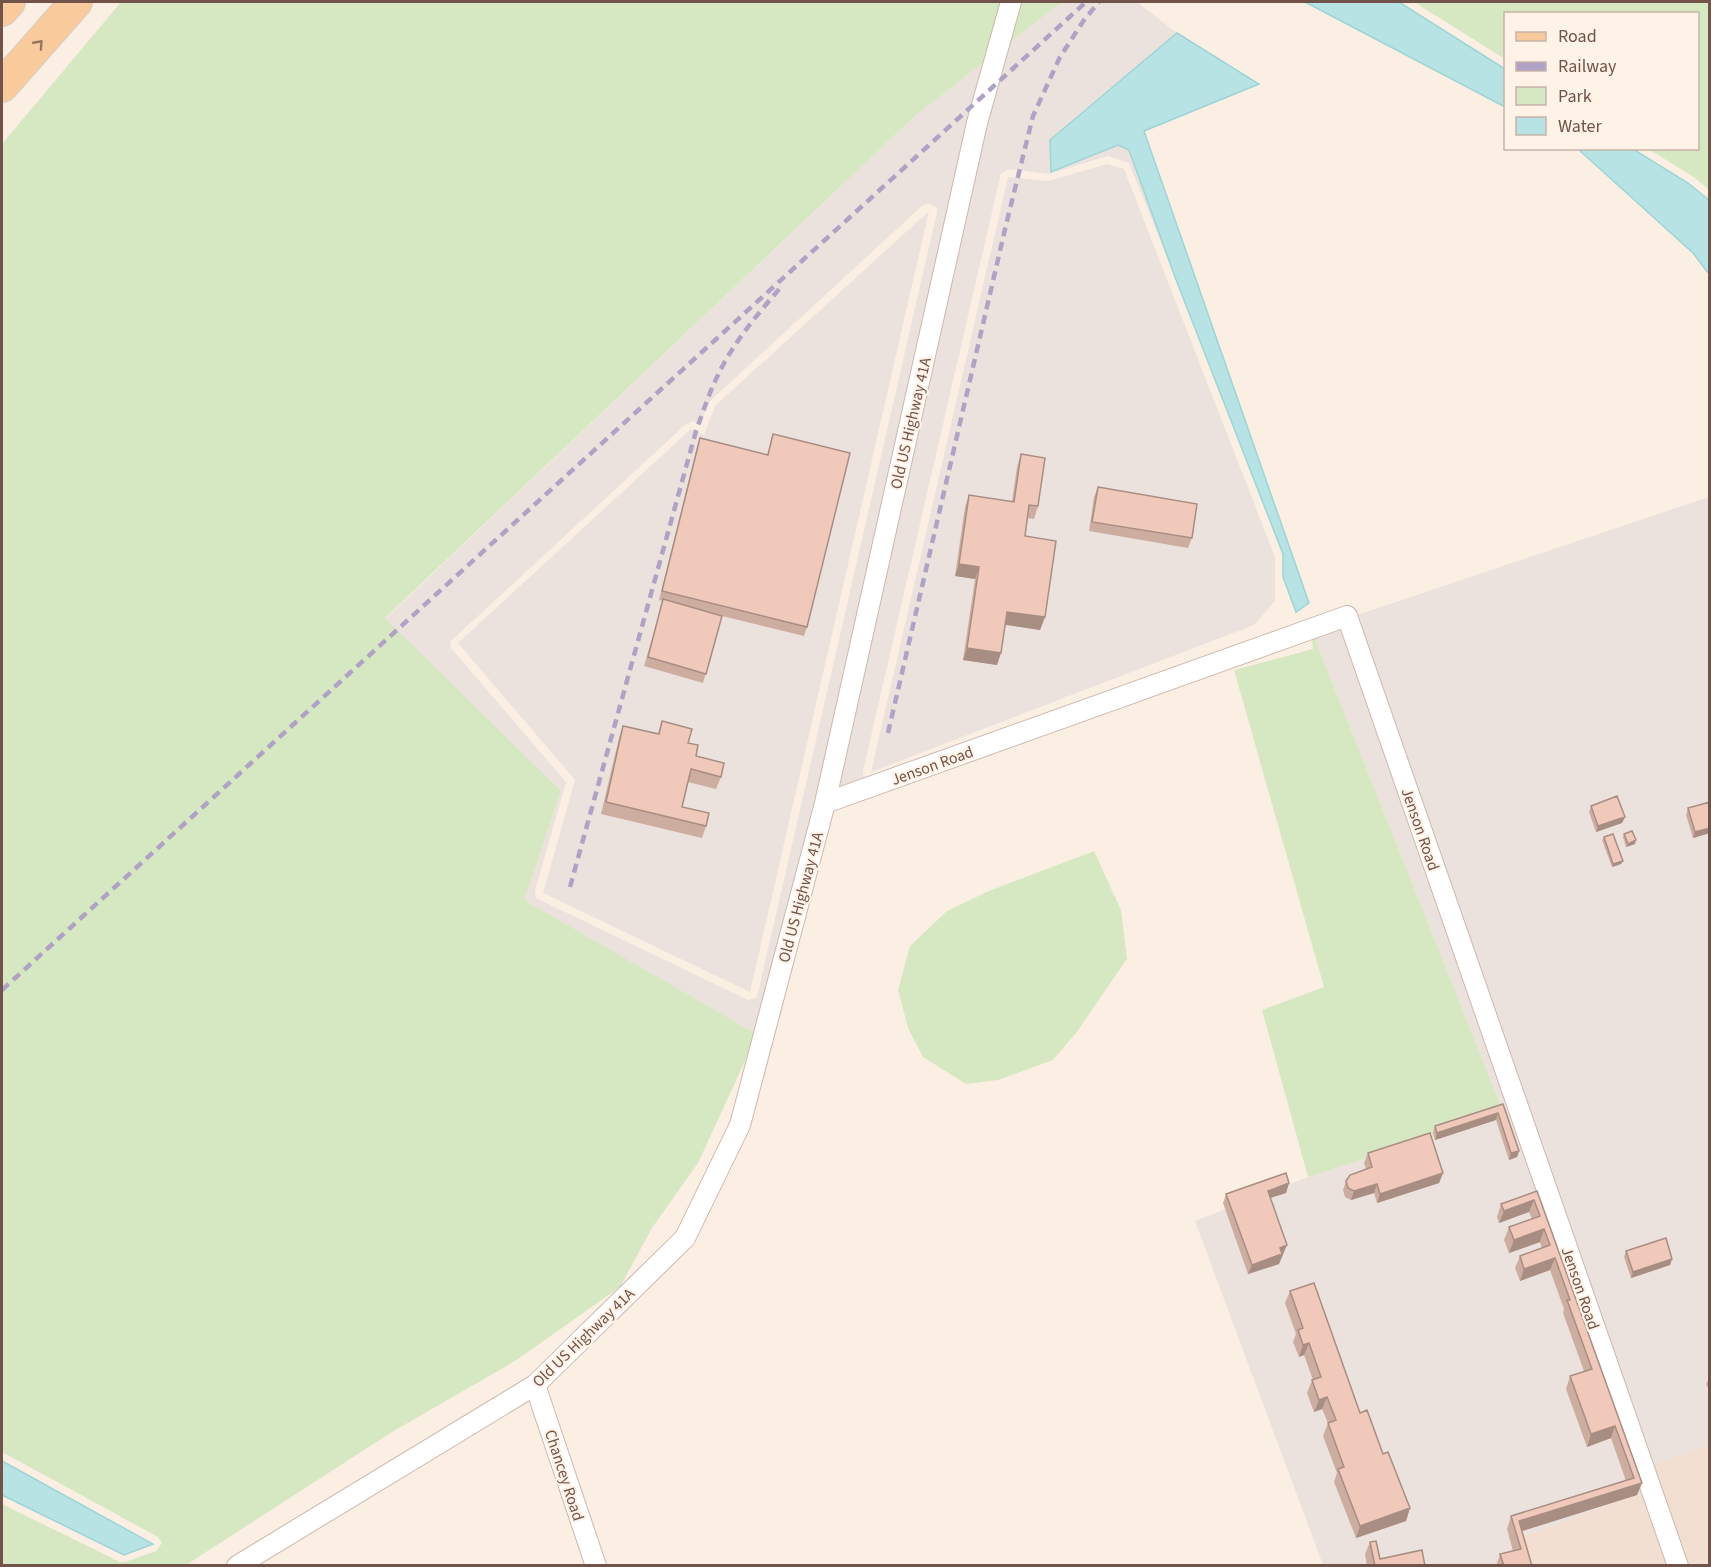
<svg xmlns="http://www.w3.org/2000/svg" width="1711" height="1567" viewBox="0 0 1711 1567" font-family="'Source Sans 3',sans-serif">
<rect width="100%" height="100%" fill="#fbefe3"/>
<path fill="#f3dfd1" d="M 1709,1445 L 1709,1565 L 1688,1565 L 1653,1465 Z
M 1642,1493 L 1667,1565 L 1527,1565 L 1517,1538 Z"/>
<path fill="#ebe2dd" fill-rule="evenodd" d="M 1062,2 L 1137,2 L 1177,33 L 1050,140 L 1051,172 L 1118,145 L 1129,150 L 1175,277 L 1129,163 L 1108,156 L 1048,174 L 1010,169 L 1001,173 L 863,771 L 863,775 L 867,779 L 838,789 L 986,124 L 1009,43 Z
M 984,62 L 965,130 L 817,797 L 813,798 L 815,804 L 755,1033 L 523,900 L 561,791 L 385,619 L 916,115 ZM 928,203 L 937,207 L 937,212 L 758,993 L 756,998 L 748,1000 L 536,898 L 535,891 L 566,782 L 451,648 L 450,642 L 686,424 L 693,421 L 700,424 L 710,401 L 923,205 Z
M 1107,164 L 1124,169 L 1275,557 L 1275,601 L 1254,625 L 871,772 L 1008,177 L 1048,181 Z
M 929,211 L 750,992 L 543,893 L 575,780 L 458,643 L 691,429 L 704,435 L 715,406 Z
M 1709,497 L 1709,1445 L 1653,1465 L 1357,615 Z
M 1340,628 L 1642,1493 L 1518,1538 L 1527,1565 L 1323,1565 L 1195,1221 L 1308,1177 L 1504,1114 L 1314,637 Z"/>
<path fill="#d6e8c2" d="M 121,2 L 1001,2 L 984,62 L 916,115 L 385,618 L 561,791 L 524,900 L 755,1033 L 751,1048 L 698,1163 L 652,1228 L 620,1287 L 515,1361 L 392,1432 L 186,1565 L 2,1565 L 2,1504 L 120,1562 L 125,1562 L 156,1551 L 162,1543 L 158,1537 L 2,1452 L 2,144 Z
M 1021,2 L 1062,2 L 1009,43 Z
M 1414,2 L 1709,2 L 1709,190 L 1694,177 L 1648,149 L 1698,148 L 1698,14 L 1506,14 L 1505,59 Z
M 1314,637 L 1504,1114 L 1308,1177 L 1262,1010 L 1324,987 L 1234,670 L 1313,649 L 1312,638 Z
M 1094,851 L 1121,910 L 1127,959 L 1076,1033 L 1053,1060 L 998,1080 L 966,1084 L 923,1057 L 908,1028 L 898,990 L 910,946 L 947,911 L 989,891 Z"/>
<path fill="#b8e3e4" stroke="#9ed4d6" stroke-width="1.5" d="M 1305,2 L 1399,2 L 1505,69 L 1505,107 Z
M 1177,33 L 1259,84 L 1144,131 L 1309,603 L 1296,612 L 1283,577 L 1283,554 L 1175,277 L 1129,150 L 1118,145 L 1051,172 L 1050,140 Z
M 1578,149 L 1633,149 L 1688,183 L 1709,200 L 1709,274 L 1693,253 Z
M 2,1461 L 153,1544 L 124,1555 L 2,1495 Z"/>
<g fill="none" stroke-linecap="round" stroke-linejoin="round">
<g stroke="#ceb7ad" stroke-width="22">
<path id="street" d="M 825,803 L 1347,616 L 1678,1566
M 535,1385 L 596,1566
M 237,1566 L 535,1385 L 685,1238 L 740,1125 L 825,803 L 977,123 L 1011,2"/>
</g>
<g stroke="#d8cfcc" stroke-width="34">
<path id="primary" d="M 2,10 L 9,2
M 2,86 L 76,2"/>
</g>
<use href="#street" stroke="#fff" stroke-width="20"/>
<use href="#primary" stroke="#f9cb9c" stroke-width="32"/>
<path stroke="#b0a2c4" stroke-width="4.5" stroke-dasharray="9 6" stroke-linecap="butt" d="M 888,733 L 1006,225 L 1033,116 L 1060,57 L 1084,20 L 1099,2
M 570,887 L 696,431 C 703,412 709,393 718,375 C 733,343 757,315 780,288
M 2,990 L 1086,2"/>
</g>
<path fill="#ceada1" d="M 773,434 L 807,627 L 804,636 L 722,616 L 703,683 L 644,666 L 663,601 L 659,600 L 697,447 L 700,438 L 767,455 Z
M 1021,454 L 1038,506 L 1034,519 L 1027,518 L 1025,536 L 1045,617 L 1040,630 L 1005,625 L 997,665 L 963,660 L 975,579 L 955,576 L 965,507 L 969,495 L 1012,501 L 1017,467 Z
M 1098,487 L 1192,538 L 1188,548 L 1089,531 L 1094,497 Z
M 662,721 L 688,743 L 696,756 L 721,777 L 716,789 L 688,782 L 682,807 L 706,826 L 702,838 L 601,814 L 619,738 L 623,726 L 658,734 Z
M 1710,802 L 1710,833 L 1693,838 L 1686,815 L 1688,808 Z
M 1591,806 L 1625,817 L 1622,823 L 1596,832 L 1589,812 Z
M 1624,834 L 1635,844 L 1626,847 L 1623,837 Z
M 1604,837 L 1621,864 L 1612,867 L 1602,840 Z
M 1503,1104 L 1519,1151 L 1517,1157 L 1509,1160 L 1496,1120 L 1435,1140 L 1433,1133 L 1435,1126 Z
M 1368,1153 L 1443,1173 L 1439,1183 L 1377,1203 L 1374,1193 L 1351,1200 L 1345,1197 L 1343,1190 L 1346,1181 L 1366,1169 L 1364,1163 Z
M 1289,1183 L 1286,1193 L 1270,1198 L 1283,1255 L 1282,1255 L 1279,1264 L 1248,1274 L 1223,1203 L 1226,1194 Z
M 1537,1191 L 1642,1483 L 1637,1495 L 1522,1531 L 1532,1566 L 1496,1566 L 1500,1554 L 1513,1551 L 1507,1529 L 1511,1516 L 1626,1481 L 1611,1438 L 1587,1447 L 1566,1389 L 1570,1376 L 1584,1371 L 1563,1313 L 1564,1309 L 1550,1270 L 1520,1281 L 1515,1268 L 1520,1256 L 1542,1248 L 1540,1242 L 1509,1253 L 1504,1240 L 1509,1227 L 1532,1219 L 1529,1212 L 1499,1223 L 1497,1217 L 1501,1204 Z
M 1626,1251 L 1672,1259 L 1670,1265 L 1631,1278 L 1624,1257 Z
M 1290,1291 L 1383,1454 L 1410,1508 L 1406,1521 L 1356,1538 L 1334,1482 L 1337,1473 L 1323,1436 L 1328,1423 L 1322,1409 L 1314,1412 L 1307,1393 L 1312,1380 L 1313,1380 L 1304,1355 L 1299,1357 L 1293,1342 L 1296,1334 L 1285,1303 Z
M 1710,1377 L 1710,1392 L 1706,1384 Z
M 1370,1542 L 1380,1559 L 1425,1566 L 1367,1566 L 1365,1554 Z"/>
<path fill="#a88d83" d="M 959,564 L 979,567 L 975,579 L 955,576 Z
M 1007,612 L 1045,617 L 1040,630 L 1002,624 Z
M 967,648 L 1001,653 L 997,665 L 963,660 Z
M 1625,817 L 1622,823 L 1596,832 L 1598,826 Z
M 1710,828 L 1710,833 L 1693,838 L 1695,832 Z
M 1636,840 L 1635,844 L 1626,847 L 1628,844 Z
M 1623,861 L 1621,864 L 1612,867 L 1613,864 Z
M 1498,1113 L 1496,1120 L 1435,1140 L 1437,1133 Z
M 1519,1151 L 1517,1157 L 1509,1160 L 1511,1153 Z
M 1443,1173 L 1439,1183 L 1377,1203 L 1380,1194 Z
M 1289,1183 L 1286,1193 L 1264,1200 L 1268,1191 Z
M 1377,1184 L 1374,1193 L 1351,1200 L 1354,1191 Z
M 1534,1200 L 1529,1212 L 1499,1223 L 1504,1211 Z
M 1544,1229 L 1540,1242 L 1509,1253 L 1514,1240 Z
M 1287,1245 L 1279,1264 L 1248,1274 L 1252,1265 L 1280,1248 Z
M 1555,1258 L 1550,1270 L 1520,1281 L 1524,1269 Z
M 1672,1259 L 1670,1265 L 1631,1278 L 1633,1272 Z
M 1309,1343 L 1304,1355 L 1299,1357 L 1303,1345 Z
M 1327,1397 L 1322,1409 L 1314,1412 L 1319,1400 Z
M 1615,1426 L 1611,1438 L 1587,1447 L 1591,1434 Z
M 1642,1483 L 1637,1495 L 1516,1533 L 1519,1521 Z
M 1410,1508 L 1406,1521 L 1356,1538 L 1360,1526 Z"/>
<path fill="#f0c9bb" stroke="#a88d83" stroke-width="1.5" d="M 773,434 L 850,453 L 807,627 L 662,591 L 700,438 L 768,455 Z
M 1021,454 L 1045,458 L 1038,506 L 1029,505 L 1025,536 L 1056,541 L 1045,617 L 1007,612 L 1001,653 L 967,648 L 979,567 L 959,564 L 969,495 L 1014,502 Z
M 1098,487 L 1197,504 L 1192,538 L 1092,522 Z
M 663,599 L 722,616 L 706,674 L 648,657 Z
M 662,721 L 692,729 L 688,743 L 698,745 L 696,756 L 724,763 L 721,777 L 691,769 L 682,807 L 709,813 L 706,826 L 606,802 L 623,726 L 659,734 Z
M 1617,796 L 1625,817 L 1598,826 L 1591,806 Z
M 1710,802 L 1710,828 L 1695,832 L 1688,808 Z
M 1632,831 L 1636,840 L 1628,844 L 1624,834 Z
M 1613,834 L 1623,861 L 1613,864 L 1604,837 Z
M 1503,1104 L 1519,1151 L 1511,1153 L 1498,1113 L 1437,1133 L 1435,1126 Z
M 1430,1133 L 1443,1173 L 1380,1194 L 1377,1184 L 1354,1191 L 1348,1188 L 1346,1181 L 1350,1175 L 1372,1167 L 1368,1153 Z
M 1286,1173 L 1289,1183 L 1268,1191 L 1287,1245 L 1280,1248 L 1282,1254 L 1252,1265 L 1226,1194 Z
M 1537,1191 L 1642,1483 L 1519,1521 L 1532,1566 L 1504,1566 L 1500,1554 L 1521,1549 L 1511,1516 L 1634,1478 L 1615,1426 L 1591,1434 L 1570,1376 L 1592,1369 L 1567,1300 L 1570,1300 L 1555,1258 L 1524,1269 L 1520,1256 L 1550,1245 L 1544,1229 L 1514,1240 L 1509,1227 L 1540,1216 L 1534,1200 L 1504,1211 L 1501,1204 Z
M 1666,1238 L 1672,1259 L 1633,1272 L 1626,1251 Z
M 1314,1283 L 1360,1413 L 1367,1410 L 1383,1454 L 1388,1452 L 1410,1508 L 1360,1526 L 1338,1469 L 1344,1467 L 1328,1423 L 1336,1420 L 1327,1397 L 1319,1400 L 1312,1380 L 1321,1377 L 1309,1343 L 1303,1345 L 1298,1330 L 1303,1328 L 1290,1291 Z
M 1376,1541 L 1380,1559 L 1422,1550 L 1425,1566 L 1375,1566 L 1370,1542 Z"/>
<defs><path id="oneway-chevron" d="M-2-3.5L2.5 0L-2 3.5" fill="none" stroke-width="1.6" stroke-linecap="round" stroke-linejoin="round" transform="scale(1.5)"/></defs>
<use stroke="#9a7763" href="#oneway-chevron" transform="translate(39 44) rotate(-48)"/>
<g text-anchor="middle" stroke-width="4.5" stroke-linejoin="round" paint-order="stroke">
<g font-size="16" fill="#72534a" stroke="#fff3e8">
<text transform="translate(910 423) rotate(-77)" y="6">Old US Highway 41A</text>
<text transform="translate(932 765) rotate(-20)" y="6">Jenson Road</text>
<text transform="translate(1421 829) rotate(71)" y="6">Jenson Road</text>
<text transform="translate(800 897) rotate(-75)" y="6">Old US Highway 41A</text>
<text transform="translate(1581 1288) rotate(71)" y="6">Jenson Road</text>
<text transform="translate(583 1337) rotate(-44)" y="6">Old US Highway 41A</text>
<text transform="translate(565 1475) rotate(72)" y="6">Chancey Road</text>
</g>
</g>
<rect width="1711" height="1567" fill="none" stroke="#72534a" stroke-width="6"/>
<rect x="1504" y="12" width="195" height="138" fill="#fff3e8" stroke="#c7b3a9" stroke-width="1.5"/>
<rect x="1516" y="32" width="30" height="9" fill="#f9cb9c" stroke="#c7b3a9" stroke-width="1.5"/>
<text x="1558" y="42" font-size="18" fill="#72534a">Road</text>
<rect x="1516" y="62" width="30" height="9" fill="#b0a2c4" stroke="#c7b3a9" stroke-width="1.5"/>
<text x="1558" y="72" font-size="18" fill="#72534a">Railway</text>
<rect x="1516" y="87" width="30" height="18" fill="#d6e8c2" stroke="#c7b3a9" stroke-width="1.5"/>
<text x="1558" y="102" font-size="18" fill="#72534a">Park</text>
<rect x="1516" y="117" width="30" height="18" fill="#b8e3e4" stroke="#c7b3a9" stroke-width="1.5"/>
<text x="1558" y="132" font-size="18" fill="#72534a">Water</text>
</svg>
